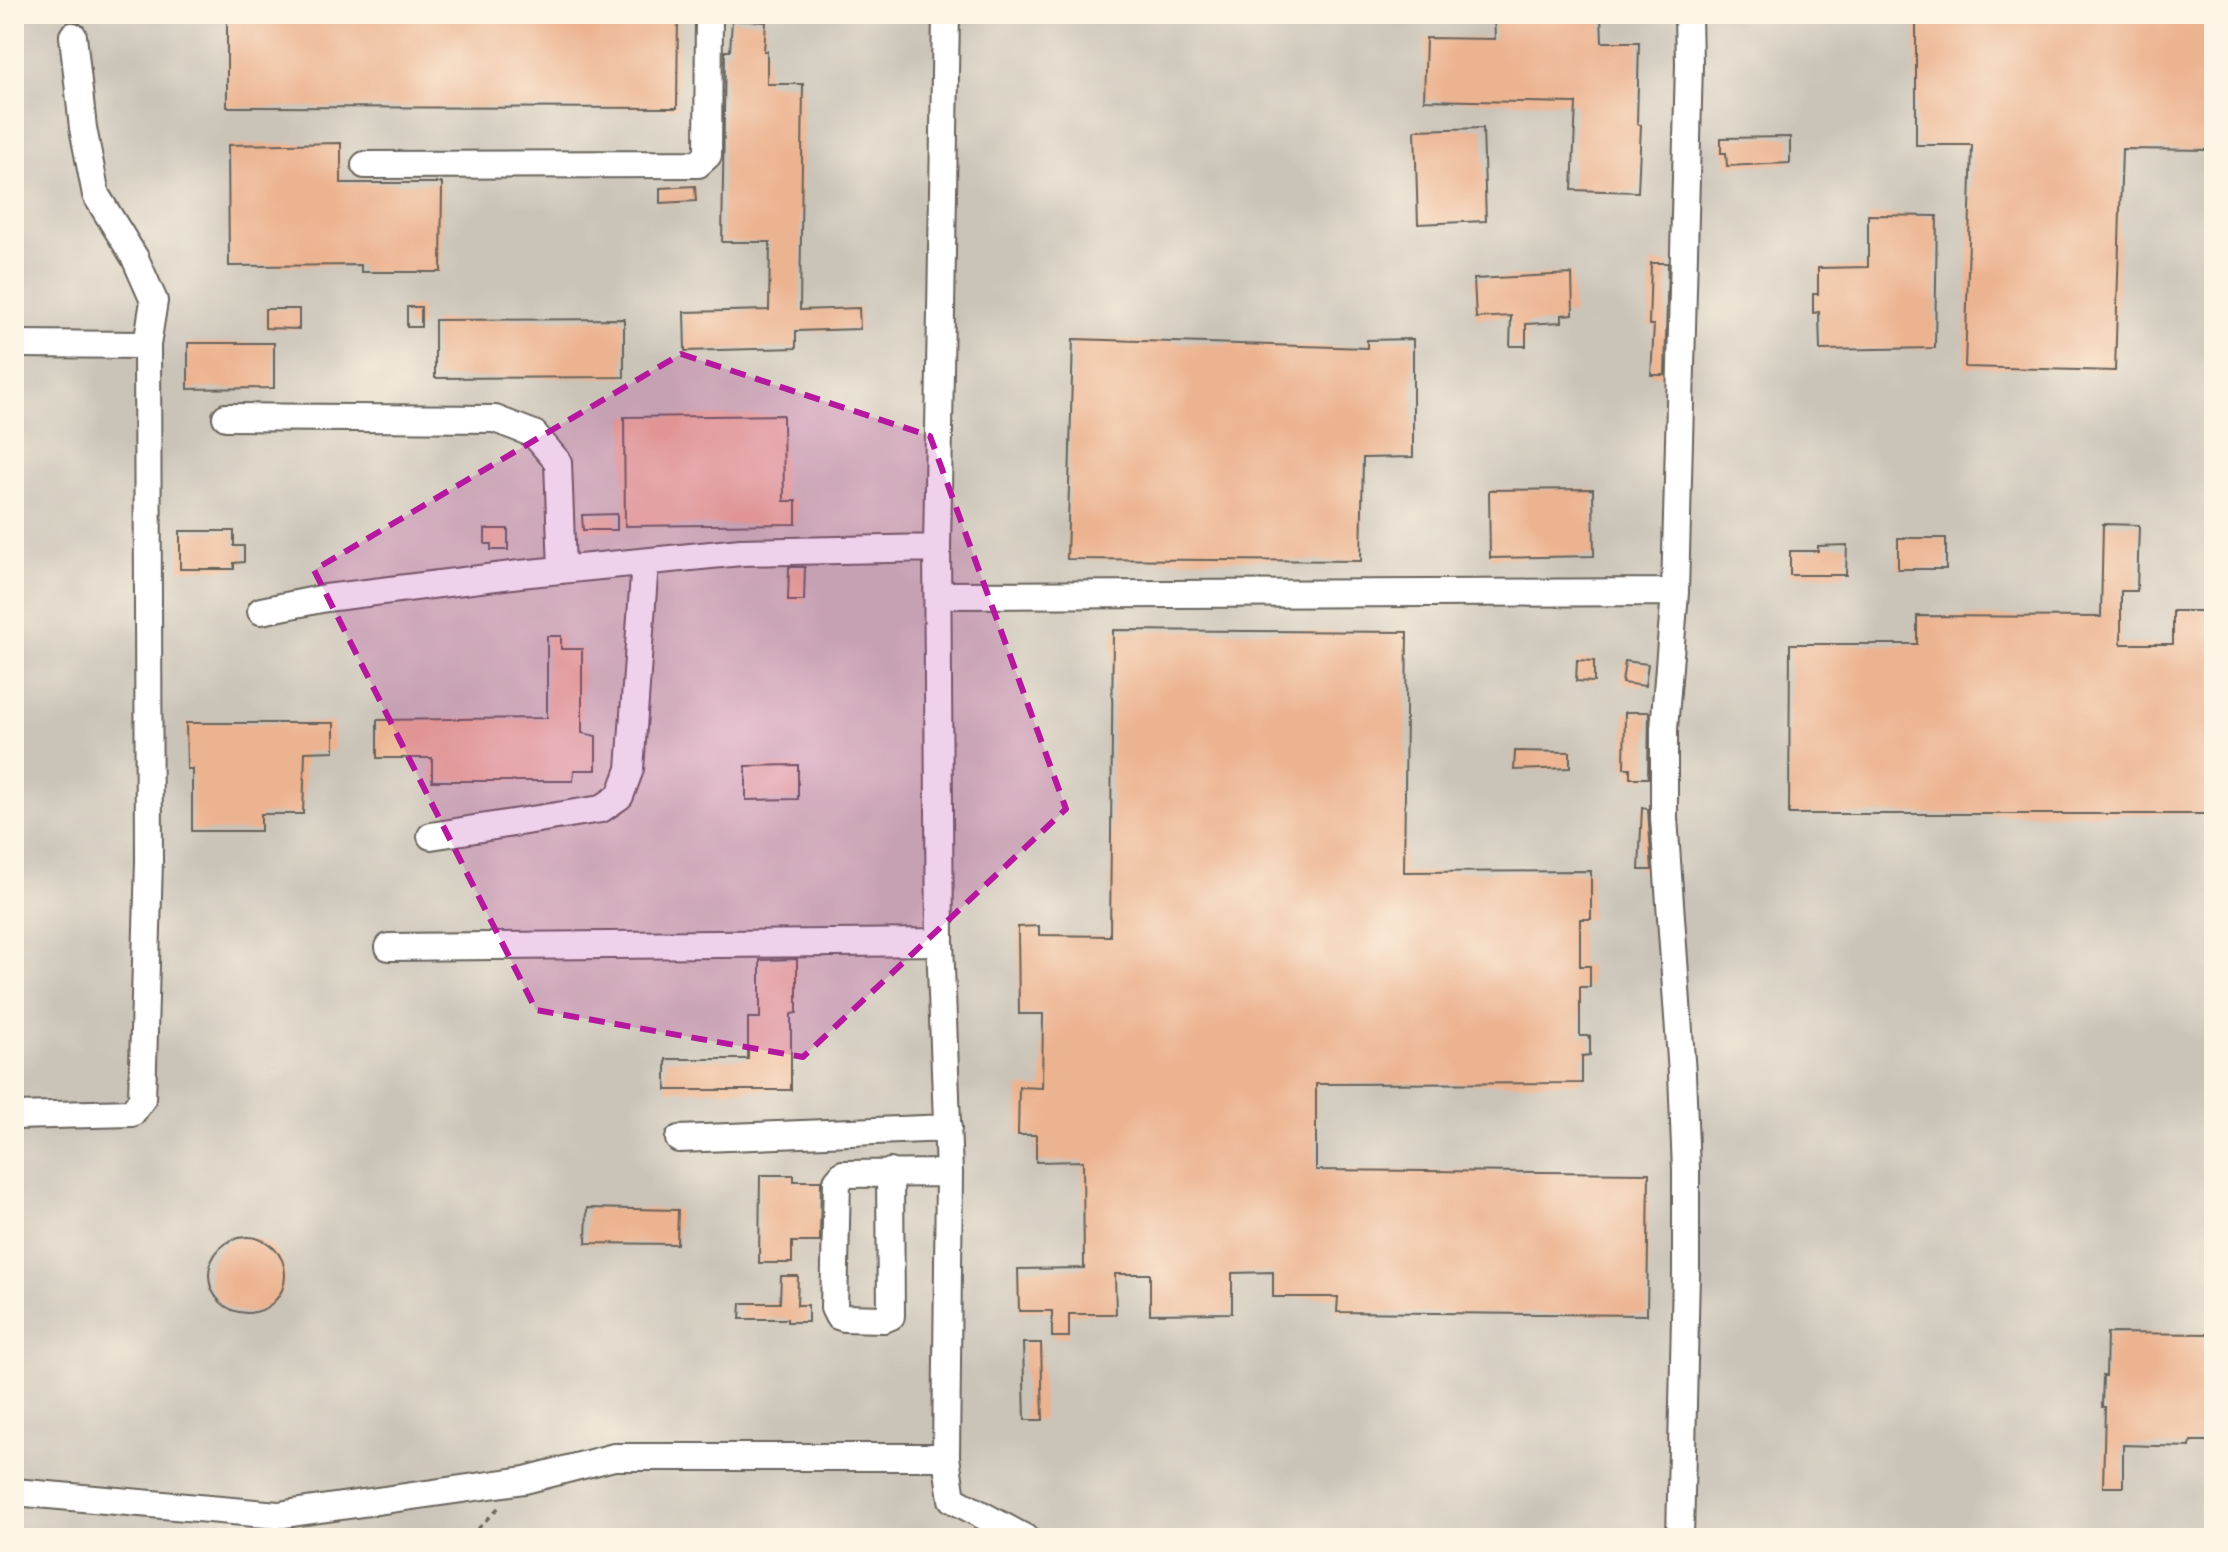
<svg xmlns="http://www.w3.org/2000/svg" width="2228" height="1552" viewBox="0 0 2228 1552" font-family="Mynerve,sans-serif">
<rect width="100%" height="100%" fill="#fcf5e5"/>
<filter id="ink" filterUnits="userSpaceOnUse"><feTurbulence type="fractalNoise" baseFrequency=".0125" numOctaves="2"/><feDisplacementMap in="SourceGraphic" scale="16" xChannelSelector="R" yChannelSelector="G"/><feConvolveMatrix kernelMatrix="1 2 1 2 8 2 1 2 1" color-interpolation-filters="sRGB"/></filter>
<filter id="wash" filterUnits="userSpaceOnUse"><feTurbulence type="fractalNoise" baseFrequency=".006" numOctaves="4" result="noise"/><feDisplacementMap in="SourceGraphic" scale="32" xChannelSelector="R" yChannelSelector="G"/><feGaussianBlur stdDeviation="1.8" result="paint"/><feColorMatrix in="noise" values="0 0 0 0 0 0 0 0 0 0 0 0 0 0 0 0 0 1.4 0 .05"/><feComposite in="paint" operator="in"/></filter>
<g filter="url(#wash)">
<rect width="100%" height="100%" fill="#f6e8cf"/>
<path fill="#cac3b8" d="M 14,14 L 2214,14 L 2214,1538 L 14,1538 Z"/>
<g id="blocks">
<path fill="#ecb390" d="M 227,14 L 678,14 L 677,108 L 227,107 Z
M 1494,14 L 1601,14 L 1602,42 L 1639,42 L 1637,124 L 1641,125 L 1638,192 L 1572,190 L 1576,103 L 1424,100 L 1426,38 L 1495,39 Z
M 1916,14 L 2214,14 L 2214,150 L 2122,149 L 2115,371 L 1965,367 L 1972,145 L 1916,145 Z
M 732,20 L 766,22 L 764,51 L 767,51 L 767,84 L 803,84 L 800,310 L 859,308 L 860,329 L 796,331 L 796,348 L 685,351 L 684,312 L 769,310 L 770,242 L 722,242 L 725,51 L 730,51 Z
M 1483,128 L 1486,221 L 1418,224 L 1415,130 Z
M 1790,137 L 1790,163 L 1727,166 L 1726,153 L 1721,153 L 1721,138 Z
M 341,143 L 341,183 L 442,183 L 441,272 L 361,272 L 361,265 L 229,266 L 228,145 Z
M 695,186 L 696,201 L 660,203 L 660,188 Z
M 1868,215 L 1937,216 L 1935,348 L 1820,350 L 1819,312 L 1813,313 L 1813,294 L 1818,294 L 1818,268 L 1868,267 Z
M 1651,263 L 1668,263 L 1665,375 L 1651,375 L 1654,325 L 1649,325 Z
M 1572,274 L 1573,314 L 1562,315 L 1562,322 L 1526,324 L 1526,346 L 1510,346 L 1511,316 L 1476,318 L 1474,279 Z
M 407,307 L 421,307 L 421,327 L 407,327 Z
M 265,309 L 299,309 L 299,329 L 265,328 Z
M 624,319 L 624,377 L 435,378 L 435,320 Z
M 1073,339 L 1367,348 L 1367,340 L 1413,339 L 1413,457 L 1363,458 L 1361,561 L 1067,559 Z
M 188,343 L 274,343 L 274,388 L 188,389 Z
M 783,415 L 784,501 L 796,501 L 796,524 L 625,526 L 624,417 Z
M 1593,489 L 1594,556 L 1490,558 L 1489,490 Z
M 617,514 L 617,530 L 583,530 L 582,515 Z
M 2103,524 L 2139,525 L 2137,591 L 2121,591 L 2121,644 L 2173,644 L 2173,611 L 2214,611 L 2214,814 L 1789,814 L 1790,644 L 1917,644 L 1917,616 L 2101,617 Z
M 485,529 L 508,529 L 508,550 L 491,550 L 491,544 L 485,544 Z
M 180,531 L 234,531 L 234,546 L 244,546 L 244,562 L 234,563 L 234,569 L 180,569 Z
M 1898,538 L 1946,538 L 1946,569 L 1898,569 Z
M 1847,545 L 1846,575 L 1790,575 L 1790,551 L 1818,551 L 1818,546 Z
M 789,567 L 805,567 L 804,601 L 788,601 Z
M 1113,630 L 1407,632 L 1404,872 L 1591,871 L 1591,919 L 1580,919 L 1580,966 L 1590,966 L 1590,987 L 1580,987 L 1580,1036 L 1590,1036 L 1590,1055 L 1582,1056 L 1582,1083 L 1316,1084 L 1316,1170 L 1649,1173 L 1647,1315 L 1337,1312 L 1338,1297 L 1273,1297 L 1273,1272 L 1232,1273 L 1232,1313 L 1150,1314 L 1150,1274 L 1115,1274 L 1116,1314 L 1069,1314 L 1069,1337 L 1052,1337 L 1052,1311 L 1019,1311 L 1018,1269 L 1084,1268 L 1083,1161 L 1036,1162 L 1036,1135 L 1018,1135 L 1019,1087 L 1042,1088 L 1043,1014 L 1019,1014 L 1018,927 L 1039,926 L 1039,935 L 1110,936 Z
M 547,636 L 561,636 L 561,649 L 582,649 L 582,733 L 596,736 L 596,770 L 574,770 L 573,781 L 432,781 L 432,758 L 377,758 L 377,720 L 547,718 Z
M 1577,660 L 1594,661 L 1594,682 L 1576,681 Z
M 1625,661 L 1648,664 L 1645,686 L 1622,683 Z
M 1625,712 L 1649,712 L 1648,778 L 1630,778 L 1630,768 L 1624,768 Z
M 186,723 L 334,723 L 334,751 L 305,752 L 303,814 L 261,814 L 261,831 L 192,831 L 192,769 L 187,769 Z
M 1515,751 L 1570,752 L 1570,768 L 1514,770 Z
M 798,765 L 798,799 L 746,800 L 746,766 Z
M 1642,808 L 1648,809 L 1652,870 L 1639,870 Z
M 797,959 L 797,1013 L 791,1014 L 791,1090 L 666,1090 L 666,1059 L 748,1059 L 748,1018 L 760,1018 L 760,960 Z
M 760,1175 L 794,1175 L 794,1181 L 821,1181 L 820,1242 L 792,1242 L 792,1263 L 759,1263 Z
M 587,1208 L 678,1210 L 677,1244 L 586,1243 Z
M209 1275a38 38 0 1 1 76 0a38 38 0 1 1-76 0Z
M 781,1276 L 798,1276 L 797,1305 L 808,1305 L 808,1322 L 787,1322 L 787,1319 L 740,1319 L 741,1303 L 780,1303 Z
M 2107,1333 L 2214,1334 L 2214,1441 L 2191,1441 L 2190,1447 L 2123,1445 L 2123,1487 L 2103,1487 L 2105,1407 L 2102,1407 L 2103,1376 L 2106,1376 Z
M 1023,1343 L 1041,1343 L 1043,1420 L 1025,1420 Z"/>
</g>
</g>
<g filter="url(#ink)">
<use href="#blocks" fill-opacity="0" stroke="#68635b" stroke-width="2"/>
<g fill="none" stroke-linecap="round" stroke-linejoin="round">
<g stroke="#68635b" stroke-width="30">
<path id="minor" d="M 365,165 L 698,164 L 708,155 L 709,14
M 14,344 L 147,345
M 226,417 L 495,419 L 534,434 L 558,462 L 562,570
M 938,595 L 1675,592
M 261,611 L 326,598 L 520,574 L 741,552 L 937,548
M 431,836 L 601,809 L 620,796 L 630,769 L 645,562
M 389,947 L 940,942
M 14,1116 L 132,1113 L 142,1099 L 149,861 L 147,345 L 154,301 L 135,258 L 96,195 L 83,128 L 73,36
M 679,1139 L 948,1128
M 890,1172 L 891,1316 L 884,1319 L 844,1318 L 838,1316 L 834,1308 L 837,1181 L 843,1174 L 949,1173
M 946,1457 L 949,1173 L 940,942 L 937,548 L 946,14
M 14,1492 L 278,1515 L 525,1480 L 614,1457 L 946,1457 L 952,1499 L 1025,1538
M 1680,1538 L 1686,1273 L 1686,1170 L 1682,1074 L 1664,818 L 1664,729 L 1675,592 L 1689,64 L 1688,14"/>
</g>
<path stroke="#68635b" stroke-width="3" stroke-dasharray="6 6" stroke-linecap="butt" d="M 469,1538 L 500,1506"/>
<use href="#minor" stroke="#fff" stroke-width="26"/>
</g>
</g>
<path fill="#b5179e" fill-opacity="0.2" stroke="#b5179e" stroke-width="6" stroke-dasharray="16 10" stroke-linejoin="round" d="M 681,354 L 930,436 L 1066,809 L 803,1057 L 536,1010 L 314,570 Z"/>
<rect width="2228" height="1552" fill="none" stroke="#fcf5e5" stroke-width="48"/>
</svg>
